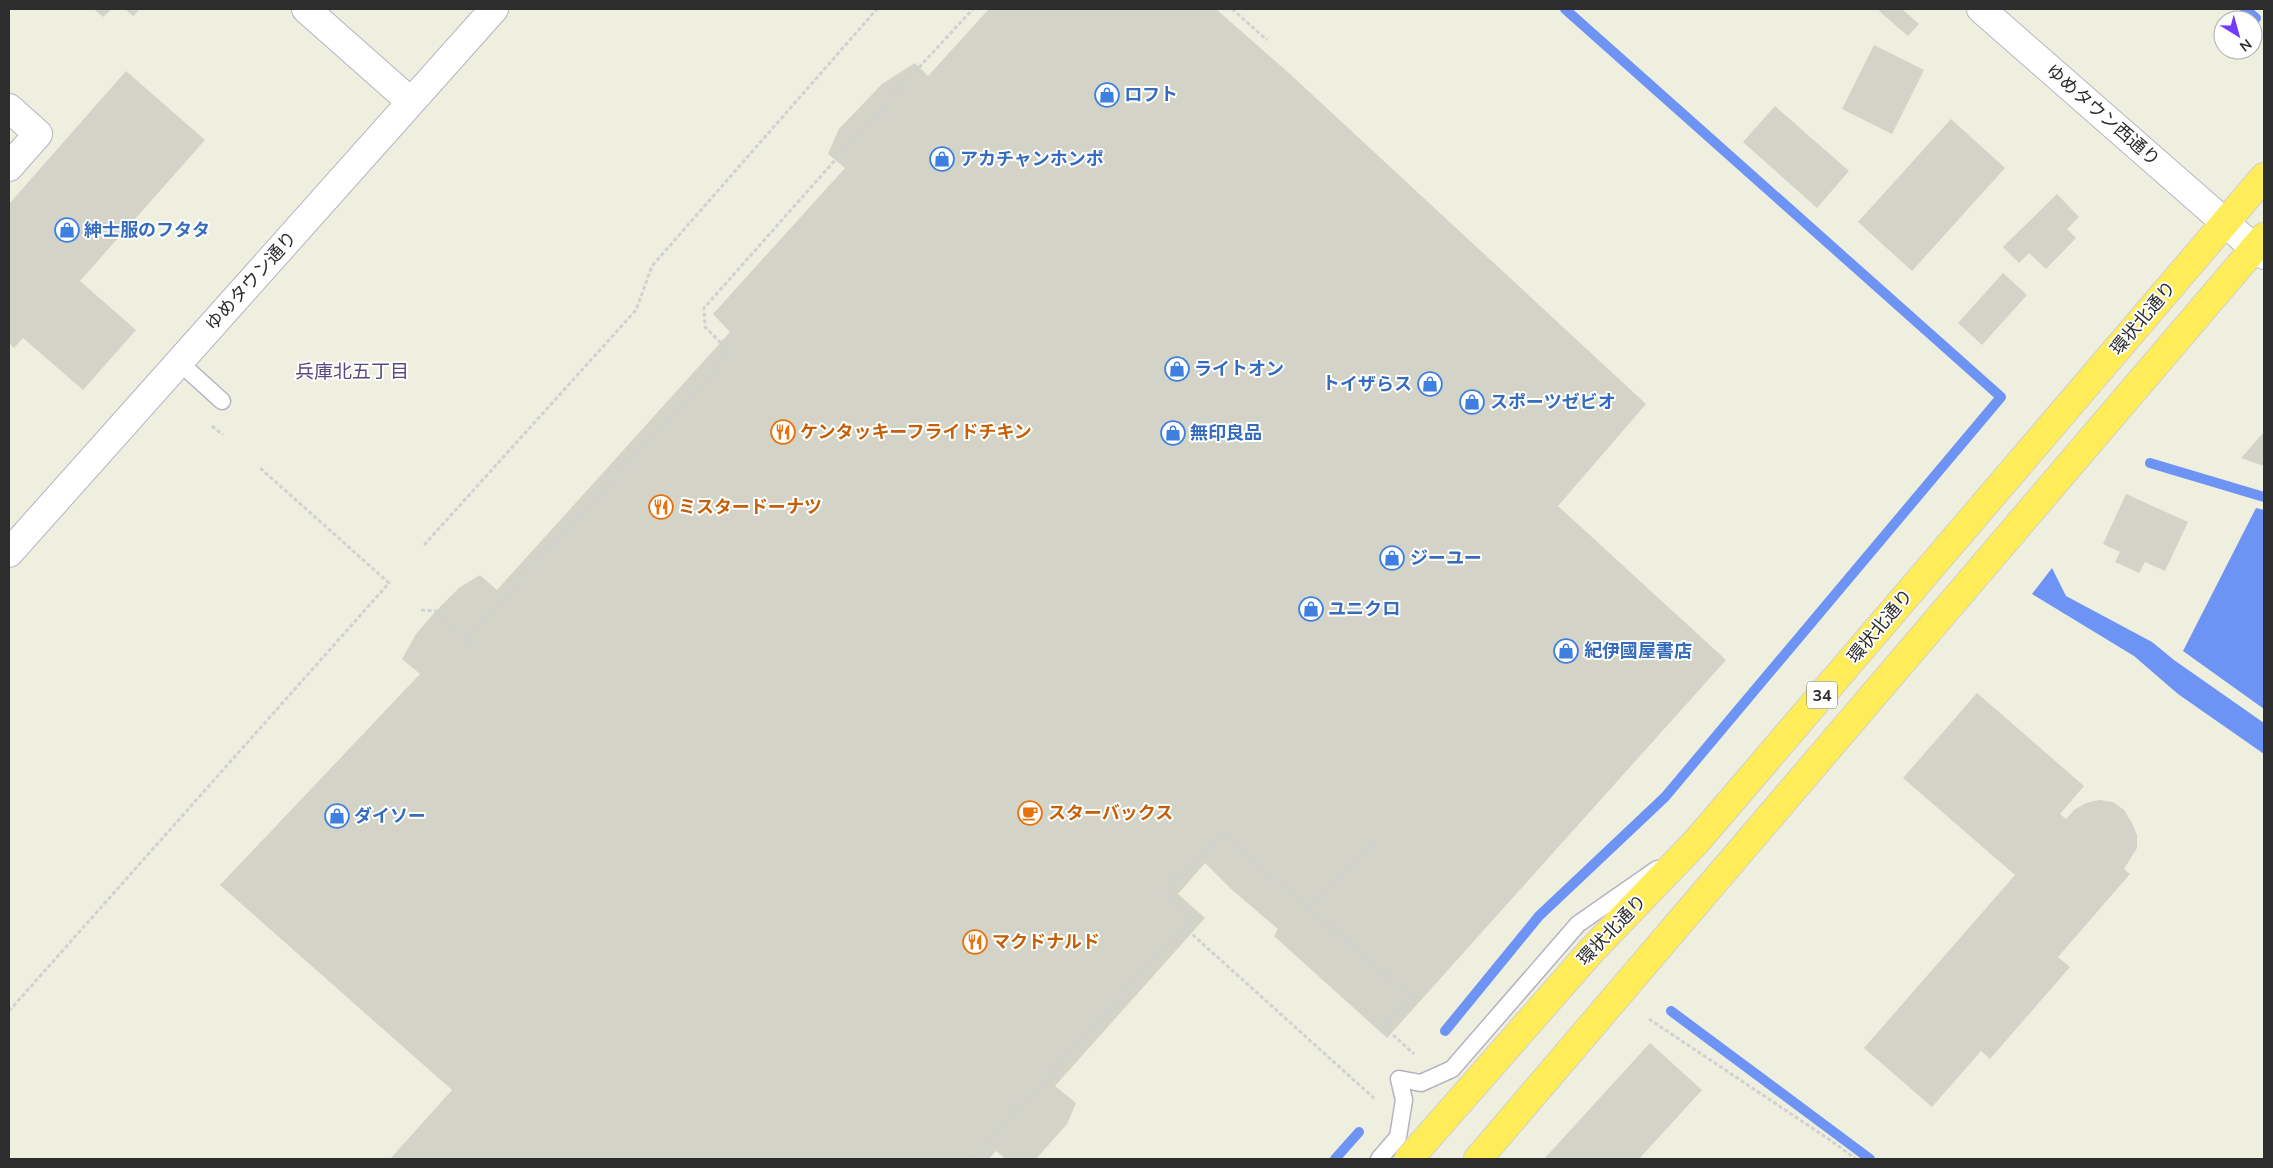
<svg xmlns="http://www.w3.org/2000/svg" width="2273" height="1168" viewBox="0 0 2273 1168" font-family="'Nunito Sans','Noto Sans JP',sans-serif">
<rect width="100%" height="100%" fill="#eeefdf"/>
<path fill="#6d93f5" d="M 2256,508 L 2264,510 L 2264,709 L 2183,651 Z
M 2052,568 L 2066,596 L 2152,642 L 2174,660 L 2264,723 L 2264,754 L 2178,694 L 2134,656 L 2032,594 Z"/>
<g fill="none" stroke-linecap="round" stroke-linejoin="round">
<path stroke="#6d93f5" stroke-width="10" d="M 2245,9 L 2256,18
M 2150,463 L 2264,497
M 1671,1011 L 1870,1159
M 1445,1031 L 1539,916 L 1665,797 L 2001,397 L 1565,9
M 1335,1159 L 1359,1132"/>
</g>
<path fill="#d3d4c7" d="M 94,9 L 112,9 L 103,17 Z
M 125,9 L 140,9 L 133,16 Z
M 989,9 L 1216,9 L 1291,75 L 1646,404 L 1558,506 L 1726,660 L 1387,1038 L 1274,936 L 1278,929 L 1231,889 L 1205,863 L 1178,894 L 1205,918 L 1055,1086 L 1076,1103 L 1067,1124 L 1036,1159 L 1006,1159 L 996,1151 L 989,1159 L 390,1159 L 452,1090 L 220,885 L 420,674 L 402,659 L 416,634 L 436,611 L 459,588 L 480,575 L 497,590 L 730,332 L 713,314 L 845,168 L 828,154 L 839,129 L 882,84 L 915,63 L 928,76 Z
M 1881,9 L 1902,9 L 1919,24 L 1908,36 L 1879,11 Z
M 1874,45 L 1924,70 L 1892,134 L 1842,109 Z
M 126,71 L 205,140 L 80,281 L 136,330 L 83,390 L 23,338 L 14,348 L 9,343 L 9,204 Z
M 1775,106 L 1849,171 L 1817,208 L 1743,142 Z
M 1951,119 L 2005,168 L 1912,271 L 1858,222 Z
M 2057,194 L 2079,217 L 2067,229 L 2076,238 L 2046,269 L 2029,253 L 2019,263 L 2003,247 Z
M 2003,273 L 2027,295 L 1982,345 L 1958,323 Z
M 2264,432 L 2264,466 L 2241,458 Z
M 2126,494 L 2188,522 L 2165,571 L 2145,562 L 2139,573 L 2115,562 L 2120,552 L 2103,544 Z
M 1977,693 L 2084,786 L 2060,814 L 2066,819 L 2074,810 L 2086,803 L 2099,800 L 2113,802 L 2124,810 L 2132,823 L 2137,835 L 2137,848 L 2124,869 L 2130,874 L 2058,957 L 2070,967 L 1990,1059 L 1981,1051 L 1932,1107 L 1864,1048 L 2015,875 L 1903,778 Z
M 1650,1043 L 1702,1090 L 1639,1159 L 1544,1159 Z"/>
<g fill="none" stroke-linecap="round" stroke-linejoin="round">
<g stroke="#b6b3c1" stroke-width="19">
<path id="lane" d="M 179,362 L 222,401
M 1379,1159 L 1398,1137 L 1404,1100 L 1399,1079 L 1421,1083 L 1452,1069 L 1578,924 L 1657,869"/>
</g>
<g stroke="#b6b3c1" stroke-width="30">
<path id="street" d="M 9,108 L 38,134 L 9,167"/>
</g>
<g stroke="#b6b3c1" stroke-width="30">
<path id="secondary" d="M 306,9 L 411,102
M 1981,9 L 2254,248 L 2264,255
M 9,553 L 494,9"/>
</g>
<g stroke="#d1d1d1" stroke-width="30">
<path id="highway" d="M 1409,1159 L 1592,950 L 1697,841 L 2264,177
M 1478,1159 L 2264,237"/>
</g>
<path stroke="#d1d1d1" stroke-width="3" stroke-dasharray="4 2.5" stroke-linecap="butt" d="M 1232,9 L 1267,40
M 876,114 L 885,122
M 212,426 L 223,435
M 424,545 L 636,310 L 652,266 L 877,9
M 421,610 L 436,611 L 479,649
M 466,639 L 730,352 L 705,327 L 704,308 L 876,114 L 973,9
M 1169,873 L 1178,880
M 1309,909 L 1376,839
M 1183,926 L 1376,1100
M 9,1011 L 389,583 L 259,467
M 1649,1019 L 1830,1140 L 1856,1159
M 1009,1103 L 1019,1110
M 974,1159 L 1191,917 L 1165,895 L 1221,833 L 1411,996 L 1383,1026 L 1414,1054"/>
<use href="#lane" stroke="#fff" stroke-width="16"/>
<use href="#street" stroke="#fff" stroke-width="28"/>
<use href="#secondary" stroke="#fff" stroke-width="28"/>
<use href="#highway" stroke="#ffec59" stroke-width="28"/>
</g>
<defs>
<g id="shop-ring" transform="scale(1.25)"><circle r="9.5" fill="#fff" stroke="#3f7fe0" stroke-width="1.5"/><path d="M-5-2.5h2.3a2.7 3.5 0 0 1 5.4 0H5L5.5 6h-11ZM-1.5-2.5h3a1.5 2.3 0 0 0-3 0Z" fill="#3f7fe0"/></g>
<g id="restaurant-ring" transform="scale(1.25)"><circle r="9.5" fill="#fff" stroke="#e8710a" stroke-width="1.5"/><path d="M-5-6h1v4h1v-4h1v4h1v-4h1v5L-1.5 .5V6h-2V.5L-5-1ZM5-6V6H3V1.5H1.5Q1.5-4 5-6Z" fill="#e8710a"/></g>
<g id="cafe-ring" transform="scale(1.25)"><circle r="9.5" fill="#fff" stroke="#e8710a" stroke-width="1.5"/><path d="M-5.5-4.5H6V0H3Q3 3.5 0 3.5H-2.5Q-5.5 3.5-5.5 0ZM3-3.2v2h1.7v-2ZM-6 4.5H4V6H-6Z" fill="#e8710a"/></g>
</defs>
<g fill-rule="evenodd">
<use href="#shop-ring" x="1107" y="95"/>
<use href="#shop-ring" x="942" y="159"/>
<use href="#shop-ring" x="67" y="230"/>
<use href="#shop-ring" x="1177" y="369"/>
<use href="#shop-ring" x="1430" y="384"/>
<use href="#shop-ring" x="1472" y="402"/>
<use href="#restaurant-ring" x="783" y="432"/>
<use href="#shop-ring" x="1173" y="433"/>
<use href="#restaurant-ring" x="661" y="507"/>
<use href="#shop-ring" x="1392" y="558"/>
<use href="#shop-ring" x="1311" y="609"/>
<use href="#shop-ring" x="1566" y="651"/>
<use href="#cafe-ring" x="1030" y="813"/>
<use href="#shop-ring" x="337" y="816"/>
<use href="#restaurant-ring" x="975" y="942"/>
</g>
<g text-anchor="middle" stroke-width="4" stroke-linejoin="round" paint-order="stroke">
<rect fill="#fff" stroke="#6c6c6c" stroke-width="1" x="1807" y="681.5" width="30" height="27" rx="4"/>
<g font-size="16" font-weight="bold" fill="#2d2d2d">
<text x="1822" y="701">34</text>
</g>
<g font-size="18" font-weight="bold" fill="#366cbe" stroke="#fff" text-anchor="start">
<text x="1124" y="101">ロフト</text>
<text x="960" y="165">アカチャンホンポ</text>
<text x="84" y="236">紳士服のフタタ</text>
<text x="1194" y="375">ライトオン</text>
<text x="1412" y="390" text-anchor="end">トイザらス</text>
<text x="1490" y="408">スポーツゼビオ</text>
<text x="1190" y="439">無印良品</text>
<text x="1410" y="564">ジーユー</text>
<text x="1328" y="615">ユニクロ</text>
<text x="1584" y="657">紀伊國屋書店</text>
<text x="354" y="822">ダイソー</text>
</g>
<g font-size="18" fill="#2d2d2d" stroke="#fff">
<text transform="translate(2103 115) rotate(41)" y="6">ゆめタウン西通り</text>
<text transform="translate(251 281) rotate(-48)" y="6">ゆめタウン通り</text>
<text transform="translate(2143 318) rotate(-50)" y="6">環状北通り</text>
<text transform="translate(1880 626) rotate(-50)" y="6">環状北通り</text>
<text transform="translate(1612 930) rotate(-46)" y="6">環状北通り</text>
</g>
<g font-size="18" font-weight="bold" fill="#c56008" stroke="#fff" text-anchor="start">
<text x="800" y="438">ケンタッキーフライドチキン</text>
<text x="678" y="513">ミスタードーナツ</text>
<text x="1048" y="819">スターバックス</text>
<text x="992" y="948">マクドナルド</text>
</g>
<g font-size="19" fill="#594a80" stroke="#fff">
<text x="352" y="378">兵庫北五丁目</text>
</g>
</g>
<rect width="2273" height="1168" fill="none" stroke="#2d2d2d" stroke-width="20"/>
<g transform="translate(2238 35) rotate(143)"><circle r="24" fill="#ffffff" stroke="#ababab"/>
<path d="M0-4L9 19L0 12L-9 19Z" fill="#703bff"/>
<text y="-8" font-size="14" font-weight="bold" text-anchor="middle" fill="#2d2d2d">N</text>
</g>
</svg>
